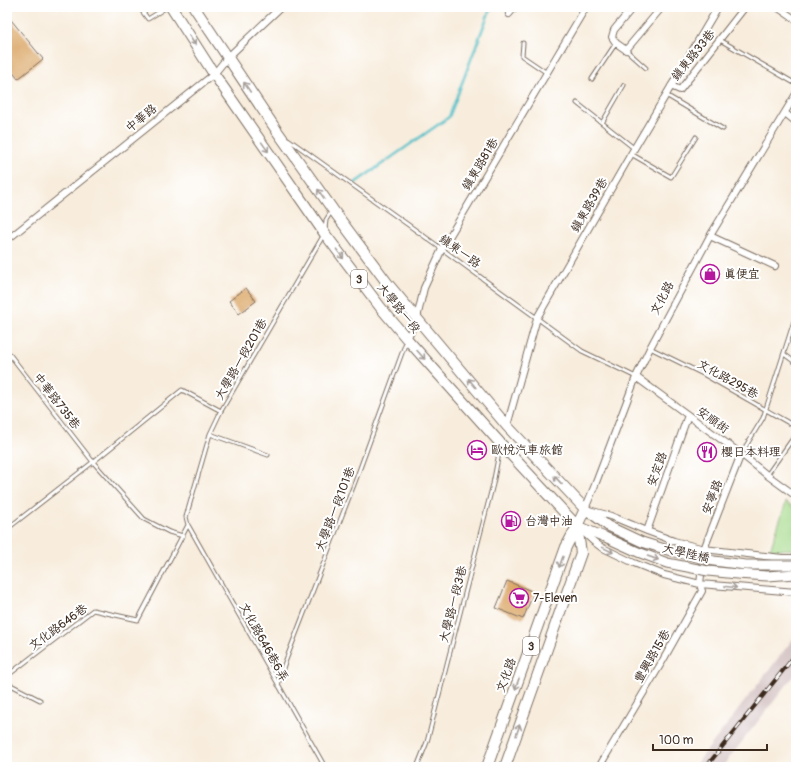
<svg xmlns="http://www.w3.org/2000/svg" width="803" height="774" viewBox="0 0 803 774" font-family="Pangolin,'LXGW WenKai TC',sans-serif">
<rect width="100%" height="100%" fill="#fff"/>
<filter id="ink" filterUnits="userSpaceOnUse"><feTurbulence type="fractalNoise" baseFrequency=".025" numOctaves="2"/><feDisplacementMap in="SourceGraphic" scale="8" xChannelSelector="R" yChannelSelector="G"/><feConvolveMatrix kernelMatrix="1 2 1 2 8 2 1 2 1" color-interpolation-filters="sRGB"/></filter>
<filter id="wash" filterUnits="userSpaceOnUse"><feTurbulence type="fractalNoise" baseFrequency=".012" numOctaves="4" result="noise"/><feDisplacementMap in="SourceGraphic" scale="16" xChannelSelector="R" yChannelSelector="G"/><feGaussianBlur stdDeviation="0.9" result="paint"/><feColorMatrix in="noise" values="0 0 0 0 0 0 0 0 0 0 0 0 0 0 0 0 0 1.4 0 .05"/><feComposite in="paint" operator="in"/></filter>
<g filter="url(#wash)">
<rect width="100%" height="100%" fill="#f8eddd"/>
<path fill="#d2bfc0" d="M 796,635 L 796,673 L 722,767 L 694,767 Z"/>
<path fill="#a5da8a" stroke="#708254" d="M 786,502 L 796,509 L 796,549 L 770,550 Z"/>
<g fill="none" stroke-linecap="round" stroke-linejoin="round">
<path stroke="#51bfc8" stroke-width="2.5" d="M 355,183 L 449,117 L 491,7"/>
</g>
<g id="blocks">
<path fill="#d8a05c" d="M 7,15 L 43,59 L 18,79 L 7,65 Z
M 246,288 L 256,301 L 239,314 L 229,301 Z
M 507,581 L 534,592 L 523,619 L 496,608 Z"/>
</g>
</g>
<g filter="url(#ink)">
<use href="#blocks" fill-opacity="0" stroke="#7d6e61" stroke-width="1"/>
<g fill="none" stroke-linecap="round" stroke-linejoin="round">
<g stroke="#7d6e61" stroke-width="5">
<path id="lane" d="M 139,7 L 148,19 L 167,7
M 720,40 L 796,84
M 523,43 L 522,56 L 547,73
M 626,50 L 646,68
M 592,79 L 616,43
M 666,95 L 723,129
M 577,103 L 635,149
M 602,123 L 624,85
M 288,139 L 442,249 L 582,351 L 636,377
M 631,154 L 671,177 L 696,137
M 325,229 L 326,220 L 331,212
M 323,236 L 221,411 L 210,434 L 186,517 L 188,525 L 325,767
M 650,348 L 703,374 L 796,427
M 7,351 L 93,462 L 144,519 L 169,532 L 183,536
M 784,354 L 796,363
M 210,434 L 268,455
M 741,454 L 763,418 L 796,315
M 767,475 L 796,434
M 7,529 L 93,462 L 182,390 L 221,411
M 7,676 L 93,610 L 138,620 L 188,525
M 7,683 L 40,700
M 278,685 L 284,665 L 355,482 L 406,342
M 417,767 L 427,742 L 493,484 L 500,448"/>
</g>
<g stroke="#7d6e61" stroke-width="8">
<path id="street" d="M 633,7 L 614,30 L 612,37 L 616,43 L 626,50 L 662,7
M 777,7 L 796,20
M 509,14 L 515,7
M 671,86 L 680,90 L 745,7
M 796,94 L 710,236 L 650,348 L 636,377 L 595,485 L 585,509 L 611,516 L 647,531 L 674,541 L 704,549 L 782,558 L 796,558
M 785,113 L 796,122
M 710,236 L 775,266
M 7,240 L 214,74 L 227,58 L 281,7
M 407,339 L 417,318 L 424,288 L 442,249 L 586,7
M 636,377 L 741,454 L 767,475 L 796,496
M 507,426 L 537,318 L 631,154 L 718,7
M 580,529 L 593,541 L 601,547 L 634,563 L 664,575 L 700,584 L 796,592
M 647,531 L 688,415
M 599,767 L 662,662 L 702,591 L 700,584 L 704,549 L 741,454"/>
</g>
<g stroke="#7d6e61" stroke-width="11">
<path id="secondary" d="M 585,509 L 608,526
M 577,526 L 605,537"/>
</g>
<g stroke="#7d6e61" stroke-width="12">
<path id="primary" d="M 171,7 L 214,74 L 325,234 L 381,308 L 407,339 L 501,444 L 577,526
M 194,7 L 277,131 L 333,210 L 388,284 L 507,426 L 585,509 L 577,526 L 566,547 L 487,767
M 505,767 L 581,553 L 577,526"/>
</g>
<use href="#lane" stroke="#fff" stroke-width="3"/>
<use href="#street" stroke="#fff" stroke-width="6"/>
<use href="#secondary" stroke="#fff" stroke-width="9"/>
<use href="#primary" stroke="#fff" stroke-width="10"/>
<g stroke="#3b2a1e" stroke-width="4">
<path id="rail" d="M 706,767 L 796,654"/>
</g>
<use href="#rail" stroke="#fff" stroke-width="2.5" stroke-dasharray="8" stroke-linecap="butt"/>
<g stroke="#7d6e61" stroke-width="11" stroke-linecap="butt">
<path id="secondary-bridge" d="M 608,526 L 642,542 L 671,551 L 714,561 L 746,565 L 796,565
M 605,537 L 638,552 L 667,563 L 708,571 L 737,574 L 767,576 L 796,574"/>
</g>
<use href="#secondary-bridge" stroke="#fff" stroke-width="9"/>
</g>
<defs><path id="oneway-shaft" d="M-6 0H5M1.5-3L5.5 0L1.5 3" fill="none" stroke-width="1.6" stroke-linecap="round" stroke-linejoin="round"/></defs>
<g stroke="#a79f9a">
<use href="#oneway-shaft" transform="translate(192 40) rotate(57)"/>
<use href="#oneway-shaft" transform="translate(247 87) rotate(-124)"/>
<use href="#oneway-shaft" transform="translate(265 147) rotate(55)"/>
<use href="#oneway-shaft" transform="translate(321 194) rotate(-125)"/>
<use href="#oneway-shaft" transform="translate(340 254) rotate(53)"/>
<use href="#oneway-shaft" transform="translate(421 355) rotate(48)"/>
<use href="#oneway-shaft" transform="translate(472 383) rotate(-130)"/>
<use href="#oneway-shaft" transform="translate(558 480) rotate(-133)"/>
<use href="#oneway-shaft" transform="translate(608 550) rotate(26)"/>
<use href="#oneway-shaft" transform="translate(653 558) rotate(19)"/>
<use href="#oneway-shaft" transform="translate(561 562) rotate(110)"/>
<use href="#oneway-shaft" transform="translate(731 587) rotate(5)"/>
<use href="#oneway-shaft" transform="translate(517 684) rotate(110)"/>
<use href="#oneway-shaft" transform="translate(518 730) rotate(-71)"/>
</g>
</g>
<defs>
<g id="shop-ring" transform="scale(1)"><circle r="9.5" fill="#fff" stroke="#b5179e" stroke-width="1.5"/><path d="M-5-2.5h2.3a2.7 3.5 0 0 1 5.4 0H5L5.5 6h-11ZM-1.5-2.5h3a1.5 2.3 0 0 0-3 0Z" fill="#b5179e"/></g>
<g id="hotel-ring" transform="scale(1)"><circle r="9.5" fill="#fff" stroke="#b5179e" stroke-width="1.5"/><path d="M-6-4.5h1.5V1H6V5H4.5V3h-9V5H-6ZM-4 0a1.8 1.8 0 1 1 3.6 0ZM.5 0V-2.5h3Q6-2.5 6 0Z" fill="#b5179e"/></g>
<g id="restaurant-ring" transform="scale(1)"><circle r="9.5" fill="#fff" stroke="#b5179e" stroke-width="1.5"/><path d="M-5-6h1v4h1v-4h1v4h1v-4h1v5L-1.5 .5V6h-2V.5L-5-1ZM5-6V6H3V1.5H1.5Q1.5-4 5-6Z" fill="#b5179e"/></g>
<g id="fuel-ring" transform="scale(1)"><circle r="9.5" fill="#fff" stroke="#b5179e" stroke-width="1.5"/><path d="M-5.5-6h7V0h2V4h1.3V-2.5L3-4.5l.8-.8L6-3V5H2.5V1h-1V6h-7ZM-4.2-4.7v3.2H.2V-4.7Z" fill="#b5179e"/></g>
<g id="supermarket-ring" transform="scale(1)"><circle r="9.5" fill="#fff" stroke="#b5179e" stroke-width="1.5"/><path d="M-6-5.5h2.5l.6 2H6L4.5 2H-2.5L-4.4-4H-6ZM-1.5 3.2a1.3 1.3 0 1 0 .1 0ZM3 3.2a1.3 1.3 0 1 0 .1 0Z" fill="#b5179e"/></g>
</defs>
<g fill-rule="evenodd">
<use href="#shop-ring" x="710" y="274"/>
<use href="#hotel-ring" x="477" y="450"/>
<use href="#restaurant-ring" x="707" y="452"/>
<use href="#fuel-ring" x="511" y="521"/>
<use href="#supermarket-ring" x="519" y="598"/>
</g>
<g text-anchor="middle" stroke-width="4" stroke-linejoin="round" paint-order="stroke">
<g fill="#fff" stroke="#766a62" stroke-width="1">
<rect x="351" y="270" width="16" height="18" rx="3"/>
<rect x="523" y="637" width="16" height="18" rx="3"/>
</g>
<g font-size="11" font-weight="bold" fill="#3b2a1e">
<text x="359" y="283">3</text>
<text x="531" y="650">3</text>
</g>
<g font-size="12" fill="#3b2a1e" stroke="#fff">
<text transform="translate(693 55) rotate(-51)" y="4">鎮東路33巷</text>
<text transform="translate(141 118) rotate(-39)" y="4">中華路</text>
<text transform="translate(480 164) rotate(-59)" y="4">鎮東路81巷</text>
<text transform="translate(589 205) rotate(-60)" y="4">鎮東路39巷</text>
<text transform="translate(460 251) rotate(36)" y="4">鎮東一路</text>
<text transform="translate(662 298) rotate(-62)" y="4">文化路</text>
<text transform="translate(399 308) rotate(51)" y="4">大學路一段</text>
<text transform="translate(241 359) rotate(-60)" y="4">大學路一段201巷</text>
<text transform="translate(728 379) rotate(29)" y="4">文化路295巷</text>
<text transform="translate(57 401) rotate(52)" y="4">中華路735巷</text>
<text transform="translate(713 420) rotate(36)" y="4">安順街</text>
<text transform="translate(657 469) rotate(-70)" y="4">安定路</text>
<text transform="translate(712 497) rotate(-69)" y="4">安寧路</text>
<text transform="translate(335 509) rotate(-69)" y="4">大學路一段101巷</text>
<text transform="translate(686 553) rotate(13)" y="4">大學陸橋</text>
<text transform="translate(453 604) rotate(-76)" y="4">大學路一段3巷</text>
<text transform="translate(58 627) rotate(-36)" y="4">文化路646巷</text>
<text transform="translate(264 642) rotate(61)" y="4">文化路646巷6弄</text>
<text transform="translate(652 656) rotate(-60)" y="4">豐興路15巷</text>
<text transform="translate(506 675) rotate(-70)" y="4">文化路</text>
</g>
<g font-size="12" fill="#3b2a1e" stroke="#fff" text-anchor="start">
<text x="724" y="278">真便宜</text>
<text x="491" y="454">歐悅汽車旅館</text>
<text x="721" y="456">櫻日本料理</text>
<text x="525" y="525">台灣中油</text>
<text x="533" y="602">7-Eleven</text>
</g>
</g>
<rect width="803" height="774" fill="none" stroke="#fff" stroke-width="24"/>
<path d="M653 744v6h114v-6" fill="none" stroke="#3b2a1e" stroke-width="2"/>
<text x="659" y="744" font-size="12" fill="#3b2a1e" stroke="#ffffff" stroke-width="3" paint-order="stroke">100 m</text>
</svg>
